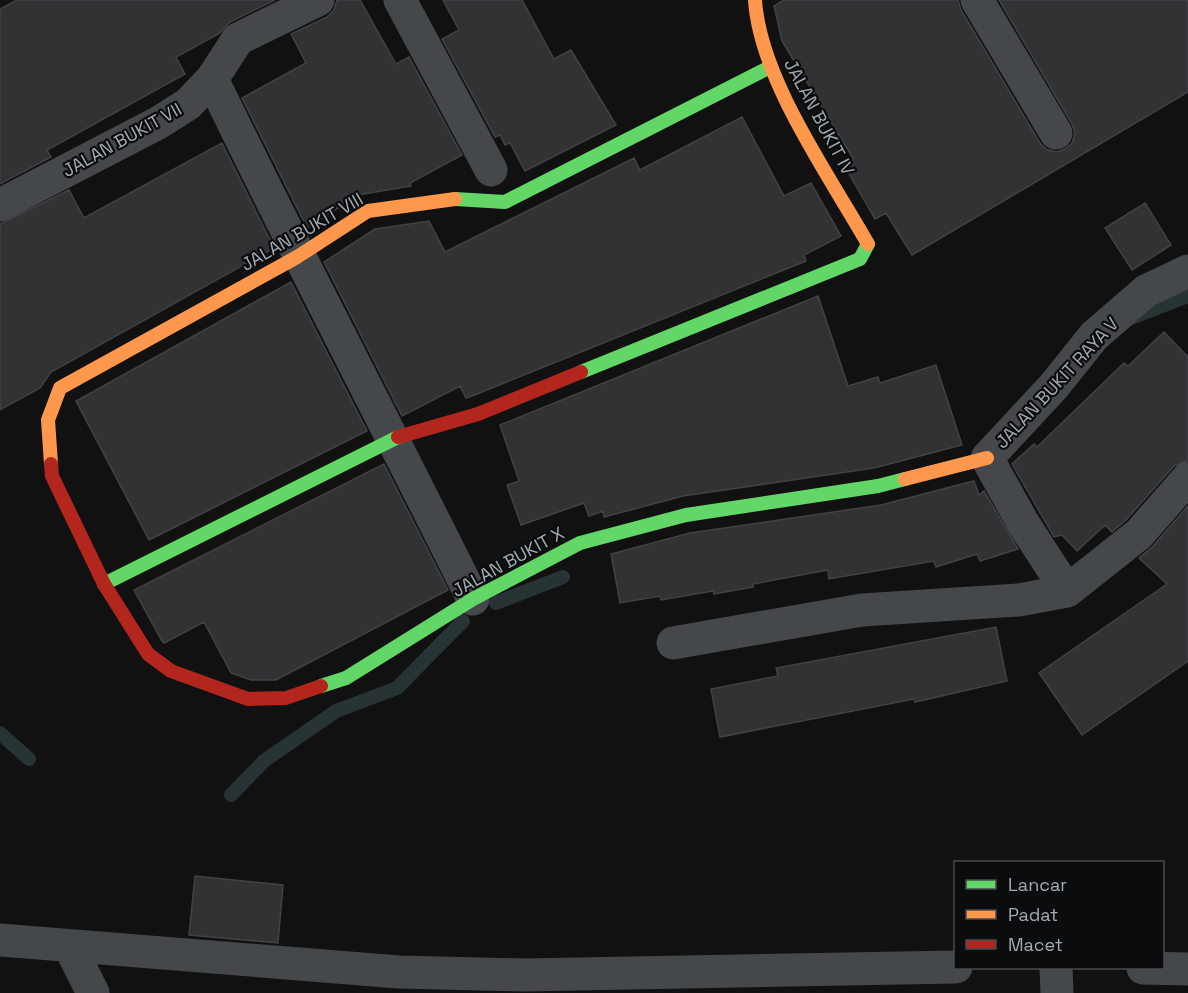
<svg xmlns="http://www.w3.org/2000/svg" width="1188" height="993" viewBox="0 0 1188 993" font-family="'Space Grotesk',sans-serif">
<rect width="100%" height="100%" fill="#111"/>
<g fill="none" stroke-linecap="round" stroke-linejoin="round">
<path stroke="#283336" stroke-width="14" d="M 1131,318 L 1188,296
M 496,603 L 563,577
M 0,733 L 29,759
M 231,795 L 264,761 L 336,711 L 397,688 L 463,621"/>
</g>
<path fill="#313233" stroke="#404245" stroke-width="1.5" d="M 17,0 L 275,0 L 230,22 L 220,33 L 176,57 L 185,74 L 47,150 L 51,157 L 0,184 L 0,9 Z
M 337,0 L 360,0 L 396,64 L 409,57 L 462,155 L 410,183 L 411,186 L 358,195 L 307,228 L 242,98 L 306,63 L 291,34 L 327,17 L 334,10 Z
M 443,0 L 522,0 L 554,59 L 571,50 L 616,125 L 525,171 L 510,143 L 505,145 L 500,135 L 495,137 L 442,39 L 459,30 Z
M 784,0 L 958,0 L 961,10 L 1040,143 L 1046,149 L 1056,152 L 1065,149 L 1072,143 L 1075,133 L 1072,124 L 999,0 L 1188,0 L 1188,92 L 912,255 L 886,213 L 875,219 L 844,165 L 854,160 L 782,41 L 774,6 Z
M 742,117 L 784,196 L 811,183 L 841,236 L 804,255 L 806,261 L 472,396 L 466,398 L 460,386 L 402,416 L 324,262 L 375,229 L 429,221 L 445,252 L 634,158 L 640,170 Z
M 222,143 L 274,248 L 51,372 L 40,388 L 0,410 L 0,224 L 69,190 L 84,218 Z
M 1145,203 L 1171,245 L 1132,270 L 1105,228 Z
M 291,282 L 367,431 L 149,540 L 76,401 Z
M 818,296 L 848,386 L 878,377 L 880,383 L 936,365 L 962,445 L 874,468 L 683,496 L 604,517 L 603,511 L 589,516 L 584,503 L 521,525 L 507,485 L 519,481 L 500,425 Z
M 1164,332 L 1188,357 L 1188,460 L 1174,466 L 1126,520 L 1112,532 L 1105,525 L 1077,551 L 1062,535 L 1054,537 L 1012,464 L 1034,444 L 1037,447 L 1124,363 L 1128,366 Z
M 384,464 L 448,590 L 276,680 L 251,680 L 231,673 L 204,622 L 164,643 L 162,641 L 134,590 Z
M 974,481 L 979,495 L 984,491 L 1018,549 L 980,561 L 977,554 L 936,567 L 934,561 L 829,579 L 828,570 L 753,584 L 753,587 L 714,594 L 713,591 L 661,600 L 660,596 L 620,603 L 611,554 L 690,533 L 881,505 Z
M 1188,506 L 1188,661 L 1082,735 L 1039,673 L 1167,584 L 1139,558 L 1153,546 Z
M 996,627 L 1007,681 L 915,702 L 914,699 L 720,737 L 711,689 L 778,676 L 776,668 Z
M 195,876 L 283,885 L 278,943 L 189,935 Z"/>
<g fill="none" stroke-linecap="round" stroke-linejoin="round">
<path stroke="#45484a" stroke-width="33" d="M 400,0 L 491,170
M 977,0 L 1056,133
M 212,79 C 296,254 387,425 473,599
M 0,205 L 158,123 L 188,104 L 212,79 L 238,39 L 318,0
M 1067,591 L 1023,523 L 987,458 L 1054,386 L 1094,336 L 1146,291 L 1188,271
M 673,643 L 862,610 L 1019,600 L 1067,591 L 1139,534 L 1188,478
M 0,940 L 399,972 L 524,975 L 956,967
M 70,947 L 93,993
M 1056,968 L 1057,993
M 1143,968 L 1188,969"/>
<path stroke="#63d668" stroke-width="14" d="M 455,199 L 505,202 L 770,67
M 581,372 L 860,259 L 868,244
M 104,584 L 398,437
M 321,686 L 346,678 L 473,599 L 580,543 L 686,515 L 878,486 L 905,479"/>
<path stroke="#ff974d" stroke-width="14" d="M 755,0 C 760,79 829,175 868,244
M 51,464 L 48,420 L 60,388 L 297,257 L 368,211 L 455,199
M 905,479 L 987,458"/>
<path stroke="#b3261e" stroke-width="14" d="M 398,437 L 478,414 L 581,372
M 51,464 L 52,476 L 104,584 L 148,654 L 171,671 L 248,699 L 286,698 L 321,686"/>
</g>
<g text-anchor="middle" stroke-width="4.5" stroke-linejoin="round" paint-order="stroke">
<g font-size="18" fill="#a2aab3" stroke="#0b0c0d">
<text transform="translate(819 117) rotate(62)" y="6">JALAN BUKIT IV</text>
<text transform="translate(122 140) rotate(-29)" y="6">JALAN BUKIT VII</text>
<text transform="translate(302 232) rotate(-30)" y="6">JALAN BUKIT VIII</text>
<text transform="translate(1057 383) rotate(-47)" y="6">JALAN BUKIT RAYA V</text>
<text transform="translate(508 562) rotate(-29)" y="6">JALAN BUKIT X</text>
</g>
</g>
<rect x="954" y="861" width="210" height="108" fill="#0b0c0d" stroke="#474b4f" stroke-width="1.5"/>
<rect x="966" y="880" width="30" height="9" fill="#63d668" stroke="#474b4f" stroke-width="1.5"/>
<text x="1008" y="891" font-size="18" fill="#a2aab3">Lancar</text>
<rect x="966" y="910" width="30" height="9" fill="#ff974d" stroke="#474b4f" stroke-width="1.5"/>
<text x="1008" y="921" font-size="18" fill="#a2aab3">Padat</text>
<rect x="966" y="940" width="30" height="9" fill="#b3261e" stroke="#474b4f" stroke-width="1.5"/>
<text x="1008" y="951" font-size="18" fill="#a2aab3">Macet</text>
</svg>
